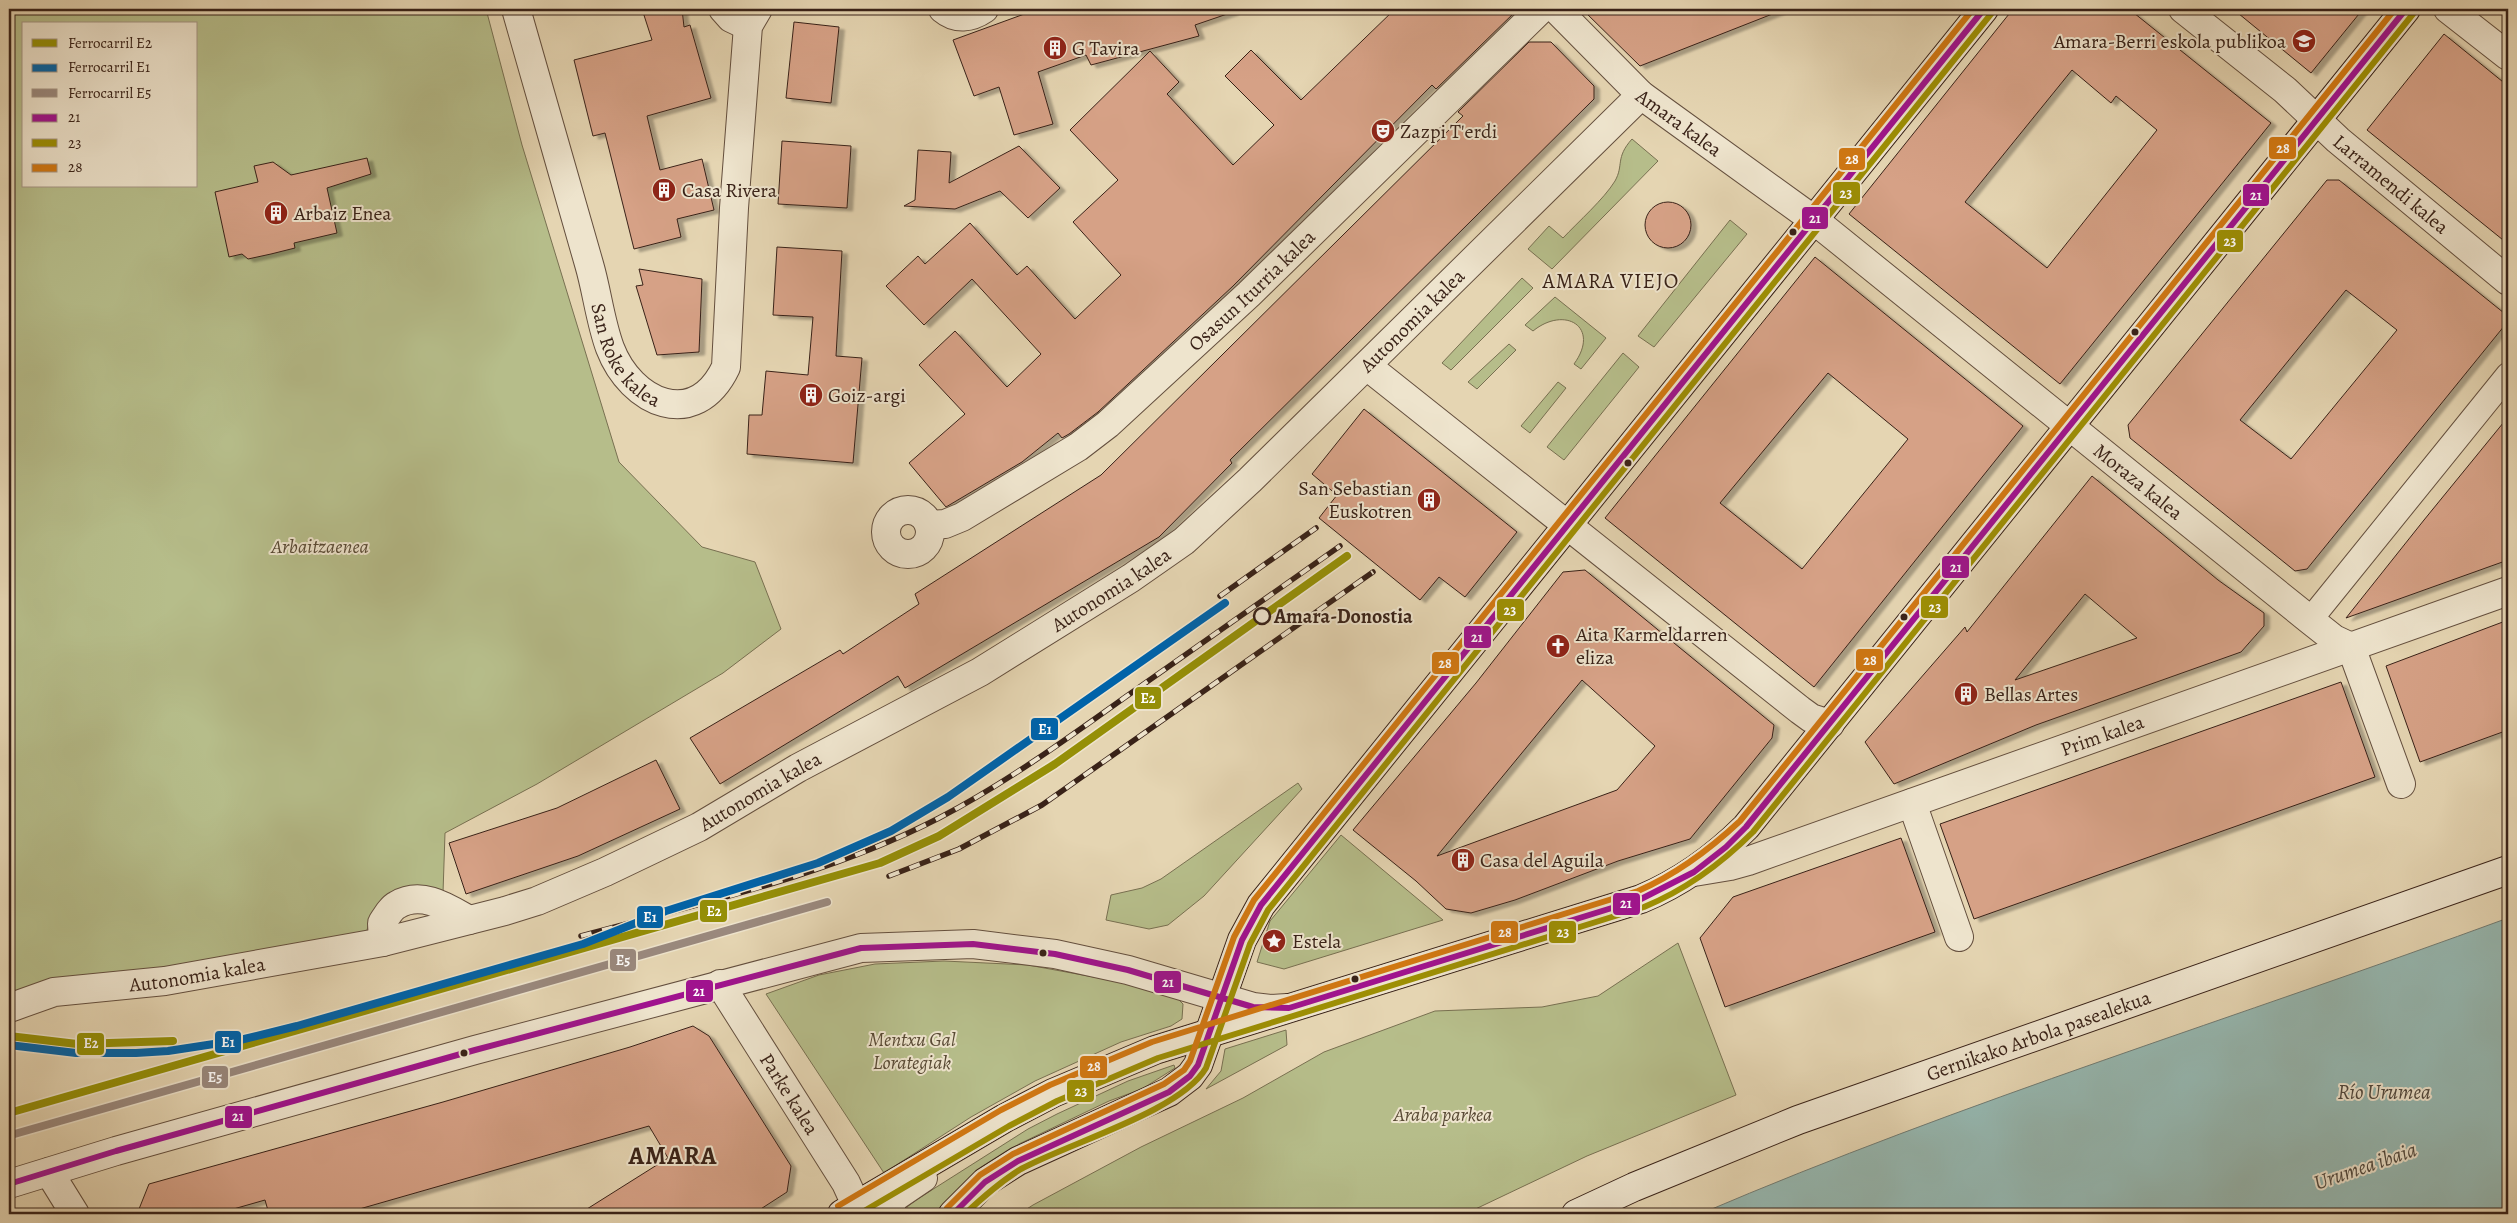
<svg xmlns="http://www.w3.org/2000/svg" width="2517" height="1223" viewBox="0 0 2517 1223" font-family="Alegreya,serif">
<defs>
<filter id="shadow"><feDropShadow dx="5.5" dy="3" stdDeviation="1" flood-color="#0004"/></filter>
</defs>
<rect width="100%" height="100%" fill="#e5d5b2"/>
<filter id="stains"><feTurbulence type="fractalNoise" baseFrequency=".004" numOctaves="4"/><feColorMatrix values="0 0 0 0 .2 0 0 0 0 .09 0 0 0 0 .02 0 0 0 .5 -.17"/></filter>
<radialGradient id="worn" r=".72"><stop offset=".6" stop-color="#630" stop-opacity="0"/><stop offset="1" stop-color="#630" stop-opacity=".3"/></radialGradient>
<path fill="#b6bd8a" stroke="#787051" fill-rule="evenodd" d="M 9,9 L 486,9 L 522,145 L 619,462 L 702,547 L 755,562 L 781,629 L 723,673 L 537,784 L 445,833 L 443,893 L 372,914 L 366,933 L 167,970 L 77,976 L 9,995 ZM 24,24 L 196,24 L 196,186 L 24,186 Z
M 1632,139 L 1658,161 L 1552,269 L 1528,249 L 1549,226 L 1563,238 C 1578,222 1604,199 1615,181 C 1624,165 1615,158 1632,139 Z
M 1730,220 L 1747,234 L 1654,347 L 1638,336 Z
M 1522,278 L 1533,288 L 1451,370 L 1442,363 Z
M 1555,297 L 1606,338 L 1581,369 L 1574,364 C 1601,327 1565,305 1533,331 L 1525,325 Z
M 1509,344 L 1516,350 L 1477,389 L 1468,382 Z
M 1623,353 L 1639,367 L 1564,460 L 1547,447 Z
M 1558,382 L 1566,388 L 1530,433 L 1521,426 Z
M 1298,783 L 1302,789 L 1204,896 L 1168,925 L 1149,929 L 1106,920 L 1111,895 L 1142,888 L 1161,879 Z
M 1341,835 L 1443,920 L 1284,969 L 1257,962 L 1270,921 Z
M 1678,943 L 1736,1095 L 1587,1156 L 1465,1214 L 1019,1214 L 1033,1205 L 1141,1147 L 1243,1098 L 1324,1052 L 1435,1011 L 1542,1007 L 1598,996 Z
M 944,961 L 1028,965 L 1170,991 L 1183,1004 L 1182,1019 L 1171,1026 L 1121,1042 L 1035,1081 L 971,1117 L 884,1173 L 766,994 L 819,975 L 875,964 Z
M 1286,1030 L 1287,1045 L 1206,1089 L 1221,1071 L 1225,1049 Z
M 1174,1065 L 1175,1068 L 1142,1089 L 1109,1101 L 1019,1144 L 980,1168 L 933,1214 L 902,1214 L 908,1206 L 916,1200 L 1028,1129 L 1057,1114 L 1128,1081 Z"/>
<path fill="#96b8b1" stroke="#717c74" d="M 2508,918 L 2508,1214 L 1700,1214 C 1964,1101 2239,1017 2508,918 Z"/>
<path fill="#d6a186" stroke="#392218" fill-rule="evenodd" filter="url(#shadow)" d="M 642,9 L 682,9 L 684,27 L 690,25 L 711,98 L 647,116 L 660,170 L 702,159 L 714,210 L 677,219 L 681,237 L 634,249 L 605,133 L 593,136 L 574,60 L 652,40 Z
M 1038,9 L 1233,9 L 1233,12 L 1195,25 L 1199,36 L 1091,65 L 1086,55 L 1038,72 L 1053,124 L 1014,135 L 999,87 L 974,96 L 953,40 Z
M 1395,9 L 1518,9 L 1436,89 L 1432,85 L 1233,286 L 1098,412 L 1069,434 L 1062,438 L 1058,433 L 1022,462 L 946,507 L 909,463 L 965,414 L 919,365 L 955,331 L 1007,387 L 1041,354 L 972,279 L 924,325 L 886,286 L 918,256 L 925,264 L 970,223 L 1017,275 L 1027,266 L 1075,319 L 1121,275 L 1073,222 L 1118,180 L 1070,130 L 1150,51 L 1179,82 L 1167,94 L 1233,165 L 1274,125 L 1225,76 L 1251,50 L 1301,100 Z
M 1582,9 L 1779,9 L 1780,11 L 1640,66 Z
M 2013,9 L 2129,9 L 2271,123 L 2060,384 L 1849,214 ZM 2072,70 L 2111,103 L 2116,96 L 2157,130 L 2047,268 L 1965,202 Z
M 2233,9 L 2363,9 L 2311,73 Z
M 794,22 L 839,27 L 831,103 L 786,98 Z
M 2444,34 L 2508,86 L 2508,244 L 2367,130 Z
M 1529,42 L 1551,42 L 1594,86 L 1594,99 L 1230,460 L 1232,463 L 1159,537 L 905,688 L 898,676 L 720,784 L 690,738 L 840,650 L 843,654 L 919,604 L 915,594 L 1101,475 L 1463,116 L 1458,112 Z
M 782,141 L 851,146 L 847,208 L 778,204 Z
M 1019,146 L 1060,188 L 1028,218 L 1000,191 L 955,209 L 904,206 L 915,200 L 918,150 L 951,152 L 949,183 Z
M 367,158 L 371,174 L 327,188 L 337,233 L 294,243 L 295,248 L 271,254 L 248,259 L 242,254 L 229,257 L 215,192 L 258,182 L 254,166 L 273,162 L 291,175 Z
M 2327,180 L 2339,180 L 2504,313 L 2505,325 L 2307,569 L 2295,571 L 2130,438 L 2128,425 ZM 2346,290 L 2397,330 L 2291,459 L 2240,420 Z
M1645 225a23 23 0 1 1 46 0a23 23 0 1 1-46 0Z
M 777,247 L 842,251 L 836,356 L 862,358 L 853,463 L 747,454 L 749,415 L 762,415 L 766,371 L 808,375 L 813,317 L 773,315 Z
M 1815,257 L 2023,426 L 1814,687 L 1605,518 ZM 1828,373 L 1908,439 L 1802,569 L 1720,503 Z
M 639,269 L 702,279 L 699,352 L 657,355 L 636,286 L 643,285 Z
M 1364,409 L 1517,532 L 1465,597 L 1439,577 L 1420,600 L 1319,518 L 1337,495 L 1312,474 Z
M 2508,417 L 2508,560 L 2346,618 L 2424,520 Z
M 2092,476 L 2218,580 L 2264,613 L 2264,626 L 2241,652 L 2036,725 L 1894,784 L 1865,742 L 1965,627 L 1967,632 ZM 2085,594 L 2137,638 L 2015,680 Z
M 1585,570 L 1774,725 L 1772,738 L 1690,839 L 1618,861 L 1515,900 L 1471,913 L 1446,909 L 1416,881 L 1353,830 L 1476,683 L 1563,572 ZM 1582,680 L 1655,746 L 1617,790 L 1437,856 Z
M 2508,620 L 2508,730 L 2420,762 L 2386,666 Z
M 2341,682 L 2375,777 L 1974,919 L 1940,824 Z
M 656,760 L 680,809 L 578,856 L 466,894 L 449,843 L 557,808 Z
M 1901,838 L 1935,932 L 1725,1007 L 1700,938 L 1733,897 Z
M 693,1026 L 709,1036 L 791,1166 L 787,1192 L 753,1214 L 579,1214 L 668,1158 L 649,1126 L 342,1214 L 269,1214 L 265,1200 L 216,1214 L 137,1214 L 149,1184 L 443,1102 L 630,1047 Z"/>
<g fill="none" stroke-linecap="round" stroke-linejoin="round">
<g stroke="#644f3e" stroke-width="26">
<path id="pedestrian" d="M 2310,620 L 2508,375"/>
</g>
<g stroke="#644f3e" stroke-width="30">
<g id="minor">
<path id="s1" d="M 516,9 C 541,94 564,179 589,264 C 597,291 600,321 610,348 C 631,403 695,432 726,367 L 734,208 L 748,26 L 758,9"/>
<path d="M 723,9 L 731,18 L 748,26"/>
<path d="M 943,9 C 956,20 971,18 984,9"/>
<path id="s2" d="M 1556,9 L 1641,95 L 1814,220 L 2310,620 L 2334,639 L 2351,647 L 2401,784"/>
<path id="s3" d="M 2183,9 L 2285,90 L 2338,140 L 2508,281"/>
<path d="M 2448,9 L 2508,56"/>
<path d="M 1367,366 L 1800,710 L 1811,718 L 1830,724"/>
<circle cx="908" cy="532" r="22"/>
<path id="s4" d="M 929,525 L 945,524 L 962,517 L 1078,447 L 1108,424 L 1249,294 L 1541,9"/>
<path d="M 1912,803 L 1959,937"/>
<path d="M 383,942 L 382,923 C 386,917 391,908 397,905 C 422,890 448,908 469,920"/>
<path id="s5" d="M 720,984 L 846,1183 L 856,1205"/>
<path id="s6" d="M 12,1007 L 54,992 L 165,981 L 383,942 L 505,911 L 537,901 L 605,872 L 699,827 L 798,768 L 980,672 L 1131,578 L 1184,541 L 1250,480 L 1641,95"/>
<path d="M 49,1172 L 75,1214"/>
<path d="M 9,1184 L 116,1151 L 475,1050 L 861,948 L 973,944 L 1055,954 L 1128,970 L 1253,1007 L 1272,1009 L 1287,1008"/>
</g>
</g>
<g stroke="#644f3e" stroke-width="30">
<g id="tertiary">
<path id="s7" d="M 1694,872 L 1730,866 L 1748,861 L 2508,591"/>
<path d="M 885,1214 L 895,1197 L 923,1178"/>
</g>
</g>
<g stroke="#392218" stroke-width="30">
<g id="secondary">
<path d="M 842,1214 L 1005,1118 L 1053,1093 L 1155,1050 L 1641,899 C 1682,882 1715,858 1746,827 L 2406,9"/>
<path d="M 953,1214 L 985,1182 L 1018,1161 L 1169,1092 L 1190,1076 L 1198,1065 L 1242,940 L 1261,905 L 1984,9"/>
<path id="s8" d="M 1576,1214 L 1634,1187 L 1798,1120 L 2508,870"/>
</g>
</g>
<use href="#pedestrian" stroke="#eee4cd" stroke-width="24"/>
<use href="#minor" stroke="#eee4cd" stroke-width="28"/>
<use href="#tertiary" stroke="#eee4cd" stroke-width="28"/>
<use href="#secondary" stroke="#eee4cd" stroke-width="28"/>
<g stroke="#392218" stroke-width="5.5">
<path id="rail" d="M 1220,596 L 1316,528
M 889,876 L 959,849 L 1042,805 L 1373,572
M 581,936 C 701,903 827,876 939,818 C 1004,784 1064,741 1124,698 C 1196,647 1268,597 1340,546"/>
</g>
<use href="#rail" stroke="#eee4cd" stroke-width="4" stroke-dasharray="11" stroke-linecap="butt"/>
<g stroke="#eee4cd" stroke-width="10">
<path id="bus-1" d="M 9,1184 L 116,1151 L 475,1050 L 861,948 L 973,944 L 1055,954 L 1128,970 L 1253,1007 L 1289,1008 L 1641,899 L 1694,872 L 1726,847 L 1746,827 L 2406,9
M 953,1214 L 985,1182 L 1018,1161 L 1169,1092 L 1190,1076 L 1198,1065 L 1242,940 L 1261,905 L 1984,9"/>
</g>
<g stroke="#eee4cd" stroke-width="10">
<path id="bus-2" d="M 859,1214 L 1009,1126 L 1057,1101 L 1158,1058 L 1644,907 C 1685,890 1721,864 1753,832 L 2413,14
M 965,1214 C 983,1197 1000,1182 1021,1169 C 1068,1143 1180,1112 1206,1068 L 1250,944 L 1268,910 L 1991,14"/>
</g>
<g stroke="#eee4cd" stroke-width="10">
<path id="bus-3" d="M 838,1206 L 1001,1110 L 1050,1085 L 1152,1042 L 1638,891 C 1677,874 1709,850 1740,821 L 2395,9
M 947,1208 L 980,1175 L 1013,1154 L 1164,1084 L 1184,1070 L 1190,1061 L 1234,937 L 1254,900 L 1973,9"/>
</g>
<use href="#bus-1" stroke="#a0138e" stroke-width="6"/>
<use href="#bus-2" stroke="#9d8f04" stroke-width="6"/>
<use href="#bus-3" stroke="#d17812" stroke-width="6"/>
<g stroke="#eee4cd" stroke-width="11">
<path id="rail-1" d="M 9,1036 L 77,1044 L 173,1041
M 9,1113 L 880,863 L 939,836 L 1055,764 L 1347,556"/>
</g>
<g stroke="#eee4cd" stroke-width="11">
<path id="rail-2" d="M 9,1045 L 76,1053 L 136,1053 L 168,1051 L 240,1040 L 297,1026 L 583,944 L 666,911 L 818,863 L 891,831 L 948,797 L 1225,603"/>
</g>
<g stroke="#eee4cd" stroke-width="11">
<path id="rail-3" d="M 11,1135 L 827,902"/>
</g>
<use href="#rail-1" stroke="#958f07" stroke-width="8"/>
<use href="#rail-2" stroke="#0063a9" stroke-width="8"/>
<use href="#rail-3" stroke="#9a897e" stroke-width="8"/>
</g>
<defs>
<g id="school-disc" transform="scale(1.25)"><circle r="9.5" fill="#8f2418" stroke="#eee4cd"/><path d="M0-5L7-2L0 1L-7-2ZM-4 1L0 2.5L4 1V4Q0 6-4 4Z" fill="#fff"/></g>
<g id="building-disc" transform="scale(1.25)"><circle r="9.5" fill="#8f2418" stroke="#eee4cd"/><path d="M-4-6H4V6H1V3H-1V6H-4ZM-2.5-4.3h1.7v1.8h-1.7ZM.8-4.3h1.7v1.8H.8ZM-2.5-1h1.7V.8h-1.7ZM.8-1h1.7V.8H.8Z" fill="#fff"/></g>
<g id="theatre-disc" transform="scale(1.25)"><circle r="9.5" fill="#8f2418" stroke="#eee4cd"/><path d="M-5-5.5Q0-4 5-5.5V0Q5 5 0 6Q-5 5-5 0ZM-3.3-2.5H-1v1.5H-3.3ZM1-2.5H3.3v1.5H1ZM-2.8 1Q0 5.5 2.8 1Z" fill="#fff"/></g>
<g id="church-disc" transform="scale(1.25)"><circle r="9.5" fill="#8f2418" stroke="#eee4cd"/><path d="M-1.2-6h2.4v3.5h3.3v2.4h-3.3V6h-2.4V-.1h-3.3v-2.4h3.3Z" fill="#fff"/></g>
<g id="sight-disc" transform="scale(1.25)"><circle r="9.5" fill="#8f2418" stroke="#eee4cd"/><path d="M0-6L1.8-2.2L6-1.7L2.9 1.2L3.7 5.4L0 3.3L-3.7 5.4L-2.9 1.2L-6-1.7L-1.8-2.2Z" fill="#fff"/></g>
</defs>
<g fill-rule="evenodd">
<use href="#school-disc" x="2304" y="41"/>
<use href="#building-disc" x="1055" y="48"/>
<use href="#theatre-disc" x="1383" y="131"/>
<use href="#building-disc" x="664" y="190"/>
<use href="#building-disc" x="276" y="213"/>
<use href="#building-disc" x="811" y="395"/>
<use href="#building-disc" x="1429" y="500"/>
<use href="#church-disc" x="1558" y="646"/>
<use href="#building-disc" x="1966" y="694"/>
<use href="#building-disc" x="1463" y="860"/>
<use href="#sight-disc" x="1274" y="941"/>
</g>
<g fill="#392218" stroke="#eee4cd" stroke-width="2">
<circle cx="1793" cy="232" r="4.5"/>
<circle cx="2135" cy="332" r="4.5"/>
<circle cx="1628" cy="463" r="4.5"/>
<circle cx="1904" cy="617" r="4.5"/>
<circle cx="1043" cy="953" r="4.5"/>
<circle cx="1355" cy="979" r="4.5"/>
<circle cx="464" cy="1053" r="4.5"/>
</g>
<circle fill="#eee4cd" stroke="#392218" stroke-width="2.5" cx="1262" cy="616" r="8"/>
<g text-anchor="middle" stroke-width="4" stroke-linejoin="round" paint-order="stroke">
<g font-size="20" fill="#392218" stroke="#eee4cd" text-anchor="start">
<text x="2286" y="48" text-anchor="end">Amara-Berri eskola publikoa</text>
<text x="1072" y="55">G Tavira</text>
<text x="1400" y="138">Zazpi T'erdi</text>
<text x="682" y="197">Casa Rivera</text>
<text x="294" y="220">Arbaiz Enea</text>
<text x="828" y="402">Goiz-argi</text>
<text x="1412" y="495" text-anchor="end">San Sebastian<tspan x="1412" dy="23">Euskotren</tspan></text>
<text x="1576" y="641">Aita Karmeldarren<tspan x="1576" dy="23">eliza</tspan></text>
<text x="1984" y="701">Bellas Artes</text>
<text x="1480" y="867">Casa del Aguila</text>
<text x="1292" y="948">Estela</text>
</g>
<g font-size="20" fill="#392218" stroke="#eee4cd">
<text dy="7" stroke="none"><textPath href="#s2" startOffset="168">Amara kalea</textPath></text>
<text dy="7" stroke="none"><textPath href="#s3" startOffset="272">Larramendi kalea</textPath></text>
<text dy="7" stroke="none"><textPath href="#s4" startOffset="404">Osasun Iturria kalea</textPath></text>
<text dy="7" stroke="none"><textPath href="#s6" startOffset="1596">Autonomia kalea</textPath></text>
<text dy="7" stroke="none"><textPath href="#s1" startOffset="366">San Roke kalea</textPath></text>
<text dy="7" stroke="none"><textPath href="#s2" startOffset="751">Moraza kalea</textPath></text>
<text dy="7" stroke="none"><textPath href="#s6" startOffset="1191">Autonomia kalea</textPath></text>
<text dy="7" stroke="none"><textPath href="#s7" startOffset="431">Prim kalea</textPath></text>
<text dy="7" stroke="none"><textPath href="#s6" startOffset="786">Autonomia kalea</textPath></text>
<text dy="7" stroke="none"><textPath href="#s6" startOffset="189">Autonomia kalea</textPath></text>
<text dy="7" stroke="none"><textPath href="#s8" startOffset="496">Gernikako Arbola pasealekua</textPath></text>
<text dy="7" stroke="none"><textPath href="#s5" startOffset="130">Parke kalea</textPath></text>
</g>
<g font-size="20" font-style="italic" fill="#584934" stroke="#eee4cd">
<text x="320" y="553">Arbaitzaenea</text>
<text x="912" y="1046">Mentxu Gal<tspan x="912" dy="23">Lorategiak</tspan></text>
<text x="1443" y="1121">Araba parkea</text>
</g>
<g font-size="20" font-weight="bold" fill="#392218" stroke="#eee4cd" text-anchor="start">
<text x="1274" y="623">Amara-Donostia</text>
</g>
<g font-size="21" letter-spacing="1" fill="#392218" stroke="#eee4cd">
<text x="1611" y="288">AMARA VIEJO</text>
</g>
<g font-size="21" font-style="italic" fill="#50483e" stroke="#eee4cd">
<text x="2384" y="1099">Río Urumea</text>
<text transform="translate(2365 1166) rotate(-19)" y="7">Urumea ibaia</text>
</g>
<g font-size="25" font-weight="bold" letter-spacing="1" fill="#392218" stroke="#eee4cd">
<text x="673" y="1164">AMARA</text>
</g>
</g>
<g stroke="#eee4cd" stroke-width="2">
<rect x="2268" y="136" width="29" height="24" rx="5" fill="#d17812"/>
<rect x="1838" y="147" width="28" height="24" rx="5" fill="#d17812"/>
<rect x="1832" y="181" width="29" height="24" rx="5" fill="#9d8f04"/>
<rect x="2242" y="183" width="28" height="24" rx="5" fill="#a0138e"/>
<rect x="1801" y="206" width="28" height="24" rx="5" fill="#a0138e"/>
<rect x="2216" y="229" width="28" height="24" rx="5" fill="#9d8f04"/>
<rect x="1941" y="555" width="29" height="24" rx="5" fill="#a0138e"/>
<rect x="1920" y="595" width="29" height="24" rx="5" fill="#9d8f04"/>
<rect x="1496" y="598" width="29" height="24" rx="5" fill="#9d8f04"/>
<rect x="1463" y="625" width="29" height="24" rx="5" fill="#a0138e"/>
<rect x="1855" y="648" width="29" height="24" rx="5" fill="#d17812"/>
<rect x="1431" y="651" width="29" height="24" rx="5" fill="#d17812"/>
<rect x="1134" y="686" width="28" height="24" rx="5" fill="#958f07"/>
<rect x="1030" y="717" width="29" height="24" rx="5" fill="#0063a9"/>
<rect x="1612" y="892" width="29" height="24" rx="5" fill="#a0138e"/>
<rect x="699" y="899" width="29" height="24" rx="5" fill="#958f07"/>
<rect x="636" y="905" width="28" height="24" rx="5" fill="#0063a9"/>
<rect x="1548" y="920" width="29" height="24" rx="5" fill="#9d8f04"/>
<rect x="1490" y="920" width="29" height="24" rx="5" fill="#d17812"/>
<rect x="609" y="948" width="28" height="24" rx="5" fill="#9a897e"/>
<rect x="1153" y="970" width="29" height="24" rx="5" fill="#a0138e"/>
<rect x="685" y="979" width="29" height="24" rx="5" fill="#a0138e"/>
<rect x="214" y="1030" width="28" height="24" rx="5" fill="#0063a9"/>
<rect x="76" y="1032" width="29" height="24" rx="5" fill="#958f07"/>
<rect x="1079" y="1055" width="29" height="24" rx="5" fill="#d17812"/>
<rect x="201" y="1065" width="28" height="24" rx="5" fill="#9a897e"/>
<rect x="1066" y="1079" width="29" height="24" rx="5" fill="#9d8f04"/>
<rect x="224" y="1105" width="29" height="24" rx="5" fill="#a0138e"/>
</g>
<g font-size="14" text-anchor="middle" font-weight="bold" fill="#fff">
<text x="2283" y="153">28</text>
<text x="1852" y="164">28</text>
<text x="1846" y="198">23</text>
<text x="2256" y="200">21</text>
<text x="1815" y="223">21</text>
<text x="2230" y="246">23</text>
<text x="1956" y="572">21</text>
<text x="1935" y="612">23</text>
<text x="1510" y="615">23</text>
<text x="1477" y="642">21</text>
<text x="1870" y="665">28</text>
<text x="1445" y="668">28</text>
<text x="1148" y="703">E2</text>
<text x="1045" y="734">E1</text>
<text x="1626" y="908">21</text>
<text x="714" y="916">E2</text>
<text x="650" y="922">E1</text>
<text x="1563" y="937">23</text>
<text x="1505" y="937">28</text>
<text x="623" y="965">E5</text>
<text x="1168" y="987">21</text>
<text x="699" y="996">21</text>
<text x="228" y="1047">E1</text>
<text x="91" y="1048">E2</text>
<text x="1094" y="1071">28</text>
<text x="215" y="1082">E5</text>
<text x="1081" y="1096">23</text>
<text x="238" y="1121">21</text>
</g>
<rect width="2517" height="1223" fill="none" stroke="#e5d5b2" stroke-width="30"/>
<rect x="10" y="10" width="2497" height="1203" fill="none" stroke="#392218" stroke-width="2.5"/>
<rect x="15" y="15" width="2487" height="1193" fill="none" stroke="#392218"/>
<rect x="22" y="22" width="175" height="165" fill="#eee4cd" stroke="#a69685"/>
<rect x="32" y="39" width="25" height="8" fill="#958f07" stroke="#a69685"/>
<text x="68" y="48" font-size="15" fill="#392218">Ferrocarril E2</text>
<rect x="32" y="64" width="25" height="8" fill="#0063a9" stroke="#a69685"/>
<text x="68" y="72" font-size="15" fill="#392218">Ferrocarril E1</text>
<rect x="32" y="89" width="25" height="8" fill="#9a897e" stroke="#a69685"/>
<text x="68" y="98" font-size="15" fill="#392218">Ferrocarril E5</text>
<rect x="32" y="114" width="25" height="8" fill="#a0138e" stroke="#a69685"/>
<text x="68" y="122" font-size="15" fill="#392218">21</text>
<rect x="32" y="139" width="25" height="8" fill="#9d8f04" stroke="#a69685"/>
<text x="68" y="148" font-size="15" fill="#392218">23</text>
<rect x="32" y="164" width="25" height="8" fill="#d17812" stroke="#a69685"/>
<text x="68" y="172" font-size="15" fill="#392218">28</text>
<rect width="100%" height="100%" filter="url(#stains)"/>
<rect width="100%" height="100%" fill="url(#worn)"/>
</svg>
